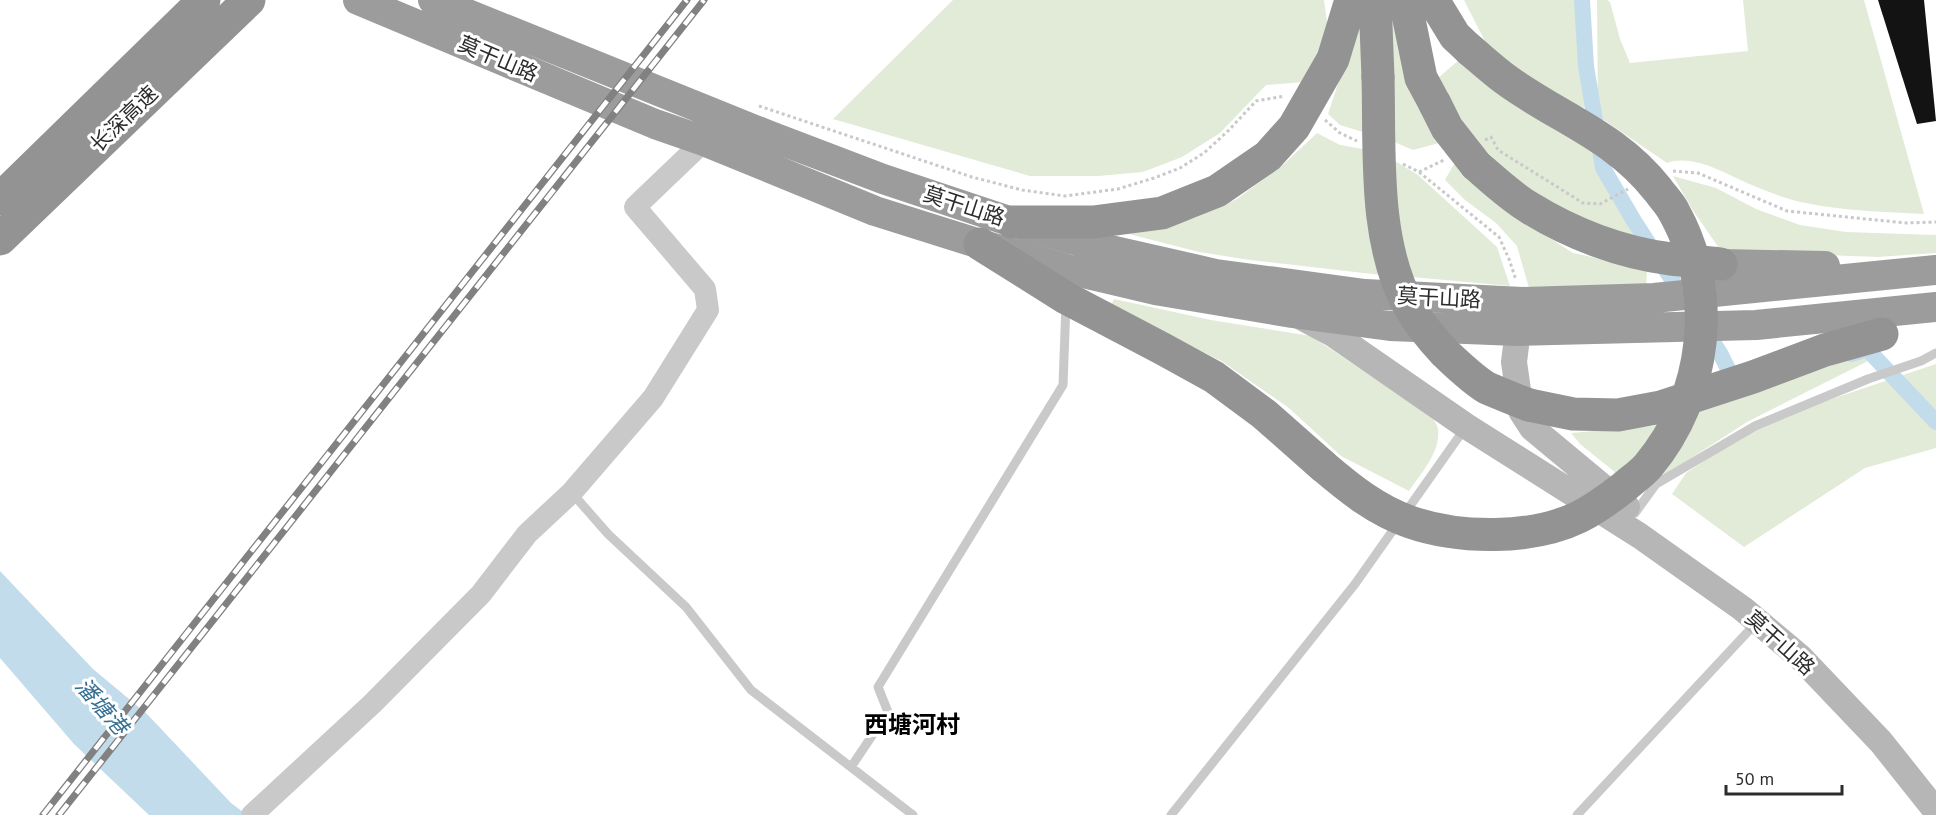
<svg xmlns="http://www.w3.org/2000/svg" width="1936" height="815" viewBox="0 0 1936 815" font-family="'PT Sans','Noto Sans SC',sans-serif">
<rect width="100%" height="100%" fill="#fff"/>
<path fill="#e2ebd8" d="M 953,0 L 1324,0 L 1328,29 L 1318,57 L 1304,82 L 1266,85 L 1220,133 L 1182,157 L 1143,172 L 1098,176 L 1030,176 L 833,119 Z
M 1464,0 L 1576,0 L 1586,108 L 1578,106 L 1498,67 Z
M 1597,0 L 1607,0 L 1610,2 L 1620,39 L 1630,63 L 1748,51 L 1743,0 L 1864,0 L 1924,214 C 1886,212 1843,211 1806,203 C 1788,200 1770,192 1754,186 C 1729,176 1695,153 1667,163 L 1598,116 Z
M 1394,13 L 1439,143 L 1413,150 L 1392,141 L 1384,19 Z
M 1365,19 L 1366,133 L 1340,125 L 1328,114 L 1359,20 Z
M 1460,59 L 1588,143 L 1636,239 L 1587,224 L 1519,184 L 1484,149 L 1457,114 L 1437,79 Z
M 1317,133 L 1340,145 L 1369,150 L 1381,275 L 1250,260 L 1199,252 L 1129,234 L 1195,218 L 1237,199 L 1285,163 Z
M 1395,161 L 1418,175 L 1497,247 L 1510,286 L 1412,277 L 1398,235 Z
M 1454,164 L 1525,222 L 1573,253 L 1647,269 L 1646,289 L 1529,288 L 1517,246 L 1496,223 L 1465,200 L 1445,180 Z
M 1673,176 L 1716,188 L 1756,209 L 1800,225 L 1846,232 L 1936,235 L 1936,253 L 1877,257 L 1721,251 L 1692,209 Z
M 1114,299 L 1211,320 L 1311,336 L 1431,416 C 1434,420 1437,424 1438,429 C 1441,452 1421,473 1409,491 L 1341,456 L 1289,408 L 1223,362 L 1111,305 Z
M 1864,354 L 1870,360 L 1747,422 L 1643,489 L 1695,413 Z
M 1936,364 L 1936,448 L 1865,468 L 1744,547 L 1672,494 L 1686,473 L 1763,422 Z
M 1665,420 L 1644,453 L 1616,473 L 1580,444 L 1571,433 L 1653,426 Z"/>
<path fill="#c2dcec" d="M 0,571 L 93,669 L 147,714 L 231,803 L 247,815 L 149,815 L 74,744 L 0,658 Z"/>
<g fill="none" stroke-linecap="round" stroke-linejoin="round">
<path stroke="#c2dcec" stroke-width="16" d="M 1582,0 L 1586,66 L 1603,168 L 1634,221 L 1684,298
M 1705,330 L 1720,353 L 1738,389
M 1852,354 L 1867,349 L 1936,422"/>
</g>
<path fill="#131313" d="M 1878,0 L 1924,0 L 1936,121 L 1917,124 Z"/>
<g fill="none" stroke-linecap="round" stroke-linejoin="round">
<path stroke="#c9c9c9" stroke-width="3" stroke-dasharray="3 3" stroke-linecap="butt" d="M 759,106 L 972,177 L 1022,190 L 1065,196 L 1118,189 L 1154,178 L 1180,168 L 1204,153 L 1229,130 L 1256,101 L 1285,96
M 1325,120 L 1340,133 L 1357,141
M 1485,140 L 1491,137 L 1498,150 L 1583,203 L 1600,204 L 1628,189
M 1403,164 L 1419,172 L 1499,237 L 1509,259 L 1516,280
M 1673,171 L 1698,173 L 1787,211 L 1906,223 L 1936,222
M 1419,172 L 1444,160"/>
<path stroke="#c9c9c9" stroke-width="9" d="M 572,493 L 608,534 L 686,607 L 751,690 L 913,815
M 1635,513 L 1656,484 L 1755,426 L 1868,379 L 1921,361 L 1936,353
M 851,767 L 888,712 L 878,687 L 1063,385 L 1066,304
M 1171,815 L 1355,584 L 1465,428
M 1577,815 L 1756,623"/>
<path stroke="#c9c9c9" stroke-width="22" d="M 252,815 L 372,704 L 481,594 L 527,534 L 572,492 L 653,398 L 708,310 L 705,289 L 635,207 L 704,141"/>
<path stroke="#b6b6b6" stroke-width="26" d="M 1520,314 L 1514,362 L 1521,411 L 1532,428 L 1627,507
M 1301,317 L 1333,334 L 1466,426 L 1640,536 L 1743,609 L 1800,657 L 1881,742 L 1936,811"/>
<path stroke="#9c9c9c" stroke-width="30" d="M 358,0 L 655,124 L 704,141 L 875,211 L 980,244 L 1066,269 L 1155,290 L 1292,313 L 1390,326 L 1517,331 L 1756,325 L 1936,307
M 433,0 L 770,136 L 883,179 L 1012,222 L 1102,248 L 1216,274 L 1365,294 L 1522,302 L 1654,298 L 1936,270
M 1721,264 L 1825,266"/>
<path stroke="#939393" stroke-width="33" d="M 1375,0 L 1378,77
M 1405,0 L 1421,78 L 1435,104
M 1433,0 L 1455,36 L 1470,50
M 1476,165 C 1493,180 1510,196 1530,208 C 1572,234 1622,253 1671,259 C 1688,261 1705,262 1721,264
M 0,199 L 204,0
M 1012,222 L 1093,222 L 1162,213 L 1217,191 L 1268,156 L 1294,127 L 1333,59 L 1351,0
M 0,239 L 249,0
M 980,244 L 1066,298 L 1163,349 L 1214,377 L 1264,414 L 1323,466
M 1529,405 L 1573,414 L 1618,415 L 1661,407 L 1753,377 L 1825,350 L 1882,334"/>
<g stroke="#818181" stroke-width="7">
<path id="rail" d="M 43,815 L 687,0
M 59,815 L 704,0"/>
</g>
<use href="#rail" stroke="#fff" stroke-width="4.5" stroke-dasharray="14" stroke-linecap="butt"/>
<path stroke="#939393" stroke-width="33" d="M 1378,77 C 1380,150 1373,241 1409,306 C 1418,322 1432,339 1445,353 C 1458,365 1472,379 1487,388 C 1501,394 1516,400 1529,405
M 1435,104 L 1447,128 L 1476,165
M 1323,466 C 1350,489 1376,510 1410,522 C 1459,539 1532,540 1579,517 C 1595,509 1610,498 1624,487 C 1632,480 1641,474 1648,466 C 1707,395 1719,293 1674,212 C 1670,204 1663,197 1658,190 C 1615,135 1558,118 1505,79 C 1493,70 1482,60 1470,50"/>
</g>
<g text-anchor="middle" stroke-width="6" stroke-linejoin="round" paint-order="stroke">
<g font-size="21" fill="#2c2c2c" stroke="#fff">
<text transform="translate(498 59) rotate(23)" y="7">莫干山路</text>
<text transform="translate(124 119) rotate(-44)" y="7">长深高速</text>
<text transform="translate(964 206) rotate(18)" y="7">莫干山路</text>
<text transform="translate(1439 298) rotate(3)" y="7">莫干山路</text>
<text transform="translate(1780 643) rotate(42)" y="7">莫干山路</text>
</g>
<g font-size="22" font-style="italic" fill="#366f91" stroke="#fff">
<text transform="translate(102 706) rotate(49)" y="8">潘塘港</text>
</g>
<g font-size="24" font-weight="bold" fill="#000" stroke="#fff">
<text x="912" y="733">西塘河村</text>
</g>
</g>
<path d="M1726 785v9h116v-9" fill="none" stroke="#2c2c2c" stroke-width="3"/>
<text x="1735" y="785" font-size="18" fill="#2c2c2c" stroke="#ffffff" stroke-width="4.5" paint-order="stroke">50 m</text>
</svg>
